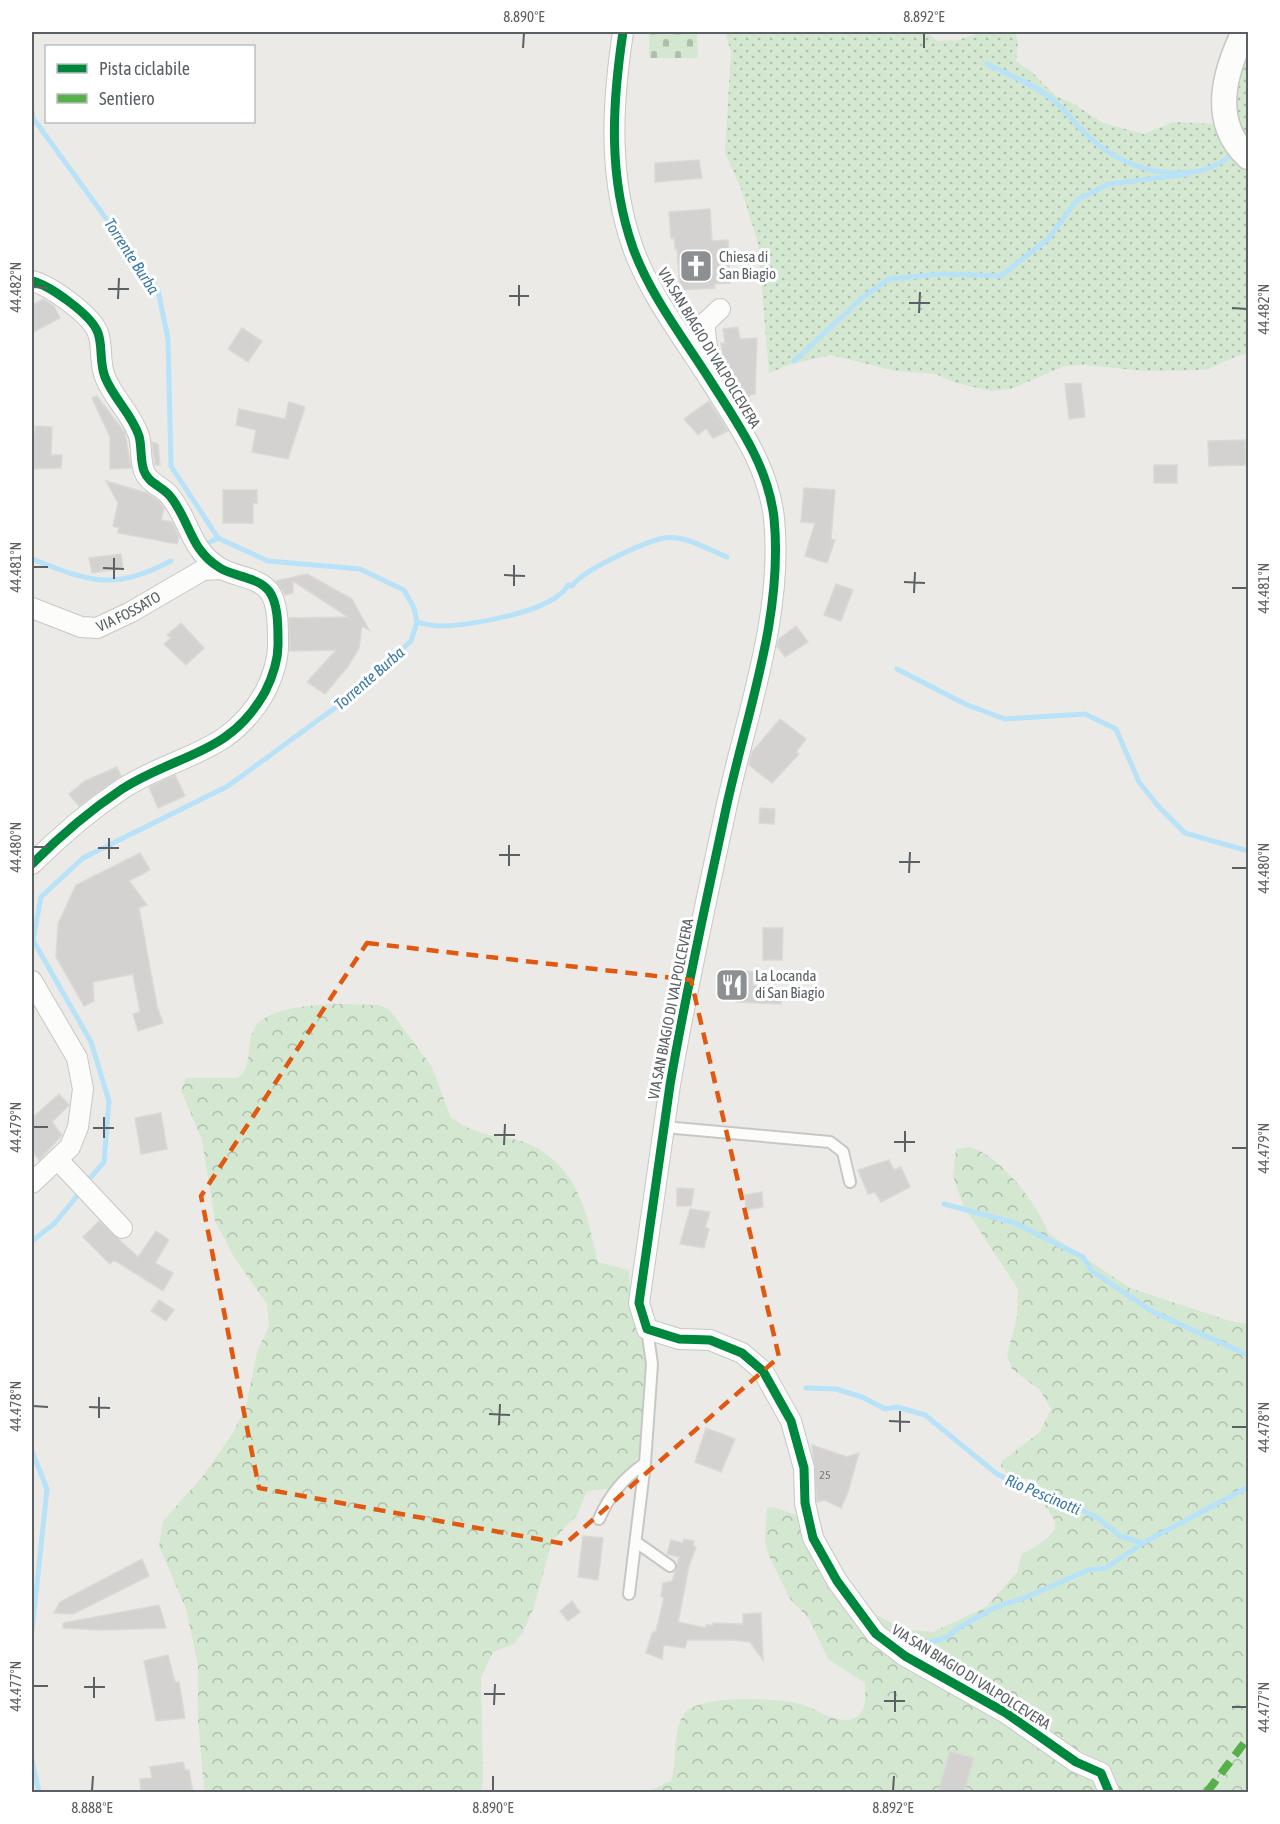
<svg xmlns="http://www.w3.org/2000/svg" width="1280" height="1824" viewBox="0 0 1280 1824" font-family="'Asap Condensed',sans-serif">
<defs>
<pattern id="grass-dots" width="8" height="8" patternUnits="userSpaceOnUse" patternTransform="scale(1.5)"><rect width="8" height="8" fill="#d4e8d1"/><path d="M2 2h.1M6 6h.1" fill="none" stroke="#afbfad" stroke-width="1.8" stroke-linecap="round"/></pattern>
<pattern id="forest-crowns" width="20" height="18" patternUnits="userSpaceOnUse" patternTransform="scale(1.5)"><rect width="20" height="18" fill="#d4e8d1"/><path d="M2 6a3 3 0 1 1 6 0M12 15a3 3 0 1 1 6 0" fill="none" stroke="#afbfad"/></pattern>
<pattern id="cemetery-stones" width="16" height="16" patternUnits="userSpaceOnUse" patternTransform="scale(1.5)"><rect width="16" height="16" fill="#d4e8d1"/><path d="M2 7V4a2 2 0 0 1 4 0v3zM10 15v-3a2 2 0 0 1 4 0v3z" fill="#afbfad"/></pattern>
</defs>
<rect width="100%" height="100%" fill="#ebeae6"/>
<path fill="url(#grass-dots)" d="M 725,32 L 926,32 L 937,41 L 958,40 L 983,32 L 1015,32 L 1018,41 L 1016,61 L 1033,73 L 1054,95 L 1074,104 L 1103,123 L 1144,134 L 1173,122 L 1216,124 L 1248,168 L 1248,355 L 1242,354 L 1205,370 L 1145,371 L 1085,365 L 1065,366 L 1011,389 L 990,391 L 953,382 L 936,374 L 896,371 L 831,355 L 791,364 L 769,373 L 758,243 L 741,188 L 725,153 L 731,52 Z
M 1248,55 L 1248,143 L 1238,128 L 1233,89 Z"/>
<path fill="url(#forest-crowns)" d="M 340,1004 L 378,1005 L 389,1009 L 432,1067 L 451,1118 C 459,1122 467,1128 476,1131 C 490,1137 506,1136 521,1141 C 578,1162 586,1210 598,1262 L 629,1270 L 632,1317 L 644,1339 L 650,1410 L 648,1444 L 614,1488 L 587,1491 L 577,1515 L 552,1541 L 534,1607 L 523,1632 L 514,1644 L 493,1652 L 481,1678 L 483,1778 L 481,1792 L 207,1792 L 204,1788 L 198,1720 L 198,1665 L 186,1609 L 159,1546 L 163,1521 L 202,1477 L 233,1433 L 246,1406 L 257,1352 L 269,1326 L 267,1304 L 234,1257 L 215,1221 L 202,1140 L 181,1090 L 186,1078 L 238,1078 C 253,1064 246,1048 253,1031 C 263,1006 317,1005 340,1004 Z
M 969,1147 C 1000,1154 1038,1205 1049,1234 L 1130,1288 L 1230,1321 L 1248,1324 L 1248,1792 L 646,1792 L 671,1781 C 677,1762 673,1728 684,1714 C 700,1693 780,1698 804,1705 C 818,1710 838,1724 852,1719 C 868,1714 865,1696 865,1683 L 828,1659 L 809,1619 L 790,1599 L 769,1556 L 765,1542 L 767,1508 L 773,1507 L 799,1516 L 869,1611 L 903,1629 L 933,1632 L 986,1607 L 1017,1572 L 1022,1554 C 1087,1520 1037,1519 1036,1480 L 1012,1477 L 1001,1467 L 1002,1461 L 1040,1432 L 1051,1409 L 1040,1390 L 1012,1369 L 1007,1355 L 1017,1317 L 1018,1289 L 963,1205 L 953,1176 L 956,1149 Z"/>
<path fill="url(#cemetery-stones)" d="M 649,32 L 697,32 L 698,58 L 649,58 Z"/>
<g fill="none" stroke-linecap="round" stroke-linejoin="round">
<path stroke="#b8e2f8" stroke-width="5" d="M 987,64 C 1008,75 1034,84 1052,99 C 1069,113 1082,134 1101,147 C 1139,175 1200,186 1236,151
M 32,111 L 33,118 L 158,290 L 168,339 L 171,466 L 218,538 L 268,561 L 360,569 L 404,590 L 414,608 L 417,622 L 411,641 L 351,696 L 228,786 L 83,858 L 41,897 L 33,940 L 91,1042 L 109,1101 L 104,1162 L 86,1183
M 794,361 L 862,298 L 889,279 L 943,274 L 1001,276 L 1048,239 L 1077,200 L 1109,184 L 1189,174
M 208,543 L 218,538
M 32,559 C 90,582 113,591 171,561
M 417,622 C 424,624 433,626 440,626 C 469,626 554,612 568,585 L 572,586 C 583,570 644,542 664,538 C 683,534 709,550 727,557
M 897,669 L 965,704 L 1005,719 L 1085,714 L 1116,729 L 1139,782 L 1159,807 L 1185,833 L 1248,851
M 944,1204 L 1015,1223 L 1083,1257 L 1092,1271 L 1153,1312 L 1248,1355
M 32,1241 L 55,1223 L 81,1191
M 806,1388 L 836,1389 L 862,1397 L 885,1409 L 897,1407 L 925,1415 L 997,1474 L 1029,1490 L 1064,1501 L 1099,1519 L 1120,1536 L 1143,1543 L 1248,1487
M 32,1451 L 47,1489 L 32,1631
M 923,1644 L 946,1638 L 958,1628 L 996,1607 L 1027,1597 L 1088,1570 L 1106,1568 L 1143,1543
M 32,1760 L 39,1792"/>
</g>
<path fill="#d3d2d0" stroke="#dad9d5" stroke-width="1.5" d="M 699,160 L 702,178 L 655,182 L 655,163 Z
M 710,209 L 712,241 L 728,240 L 730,283 L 714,284 L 715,288 L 680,290 L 677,249 L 675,249 L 674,238 L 671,238 L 669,212 Z
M 43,299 L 54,306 L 60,318 L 32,333 L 32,305 Z
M 738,327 L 740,339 L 757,338 L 755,394 L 749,396 L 752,408 L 743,409 L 727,384 L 721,343 L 725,343 L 723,329 Z
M 242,328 L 262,341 L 248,362 L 228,349 Z
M 1081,383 L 1085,417 L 1069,419 L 1065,384 Z
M 97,396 L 125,433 L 131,468 L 110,469 L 110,437 L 92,398 Z
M 709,401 L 728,431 L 713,438 L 706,428 L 698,435 L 684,419 Z
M 289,402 L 305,407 L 288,459 L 252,452 L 256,430 L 236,425 L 239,409 L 285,419 Z
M 35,426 L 52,427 L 51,455 L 62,455 L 61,468 L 32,469 L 32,433 L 35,433 Z
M 1245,440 L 1246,465 L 1209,466 L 1208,441 Z
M 152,442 L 158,444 L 160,465 L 155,465 Z
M 1154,465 L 1177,465 L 1177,483 L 1154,483 Z
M 106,481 L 147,493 L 159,501 L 164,508 L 161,520 L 172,522 L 179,537 L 177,544 L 118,533 L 119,528 L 113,526 L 118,503 Z
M 804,488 L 835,490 L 831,539 L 835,540 L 827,563 L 805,556 L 815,523 L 801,522 Z
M 223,490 L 257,490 L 257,503 L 253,503 L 253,523 L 223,523 Z
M 121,554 L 123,568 L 92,573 L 89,558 Z
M 307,574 L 352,599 L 369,630 L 362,626 L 359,648 L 349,665 L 325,694 L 307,682 L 336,650 L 290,651 L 289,618 L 348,617 L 293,581 L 293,593 L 285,595 L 276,581 Z
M 836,584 L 853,590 L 841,621 L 824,615 Z
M 181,623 L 204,648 L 186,665 L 164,644 L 171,638 L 167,635 Z
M 796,626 L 808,642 L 785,657 L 777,646 L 779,639 Z
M 780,719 L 806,739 L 796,752 L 799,754 L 772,783 L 749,765 L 752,752 Z
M 117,767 L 121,776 L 79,806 L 69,794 L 85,781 Z
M 175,775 L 185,796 L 158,808 L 149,787 Z
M 760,808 L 775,809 L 774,824 L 759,823 Z
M 140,853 L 150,870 L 129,881 L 147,905 L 139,908 L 157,1006 L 163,1023 L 138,1031 L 133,1014 L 140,1012 L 133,974 L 93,982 L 94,1001 L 84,1006 L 56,957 L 58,924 L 76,885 Z
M 763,928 L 783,928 L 782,960 L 763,960 Z
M 738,971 L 754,972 L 753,985 L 783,990 L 781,1004 L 736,1002 Z
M 59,1094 L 69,1105 L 52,1122 L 62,1135 L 39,1160 L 32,1150 L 32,1118 Z
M 161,1113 L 167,1149 L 141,1154 L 135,1118 Z
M 889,1160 L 894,1170 L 901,1167 L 910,1187 L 881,1202 L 875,1192 L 868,1194 L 858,1170 Z
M 677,1188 L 694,1189 L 691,1206 L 677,1206 Z
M 762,1192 L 763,1207 L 746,1210 L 745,1195 Z
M 690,1209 L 710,1212 L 705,1227 L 709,1229 L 704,1248 L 680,1244 Z
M 99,1221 L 138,1257 L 156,1231 L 169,1240 L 155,1263 L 173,1273 L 163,1291 L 114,1260 L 110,1264 L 83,1237 Z
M 159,1300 L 174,1310 L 166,1321 L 151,1311 Z
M 706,1428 L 735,1439 L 721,1472 L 695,1462 Z
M 812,1445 L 847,1457 L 859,1453 L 848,1492 L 841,1508 L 825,1500 L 817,1502 Z
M 583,1536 L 603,1538 L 598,1580 L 578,1577 Z
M 684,1539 L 694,1541 L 693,1546 L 696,1547 L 689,1566 L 678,1622 L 706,1628 L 706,1625 L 713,1625 L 713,1623 L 743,1624 L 743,1614 L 761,1613 L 763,1660 L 750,1642 L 734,1640 L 687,1640 L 685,1648 L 664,1645 L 662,1659 L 646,1653 L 652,1633 L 656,1631 L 664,1598 L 661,1596 L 663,1583 L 672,1581 L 677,1567 L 679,1557 L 667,1554 L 671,1540 L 683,1543 Z
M 142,1559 L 149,1576 L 73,1614 L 54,1613 L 60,1602 Z
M 572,1601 L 580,1612 L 568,1621 L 560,1611 Z
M 159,1605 L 166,1628 L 102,1630 L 63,1628 L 63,1623 Z
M 168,1655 L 175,1682 L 179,1682 L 185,1718 L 156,1721 L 144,1661 Z
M 950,1751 L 974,1758 L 964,1792 L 938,1792 Z
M 183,1762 L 185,1770 L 189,1770 L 193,1792 L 141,1792 L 140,1779 L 152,1778 L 150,1767 Z"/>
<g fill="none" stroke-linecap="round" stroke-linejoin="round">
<g stroke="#c7c7c7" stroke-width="14">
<path id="service" d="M 664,1127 L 830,1142 L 843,1152 L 850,1182
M 599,1519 C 610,1494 623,1479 645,1463
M 636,1542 L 670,1566
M 629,1594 L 645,1463 L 652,1364 L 647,1329"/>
</g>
<g stroke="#c7c7c7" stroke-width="22">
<g id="minor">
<path d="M 623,32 C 612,105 608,177 633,248 C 650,295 684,339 710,380 C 737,423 768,465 774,518 C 784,619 744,720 724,818 C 705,907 685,996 670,1085 C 659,1158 650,1230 639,1303 L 647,1329 L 679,1339 L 710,1340 L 742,1353 L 763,1371 L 791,1421 L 804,1468 L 805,1503 L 813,1538 L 837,1581 L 876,1634 L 905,1656 L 1006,1713 L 1076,1762 L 1101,1773 L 1109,1792"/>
<path d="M 32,281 C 49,285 92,315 98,333 C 103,347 99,362 105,377 C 113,398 132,414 139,436 C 142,447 140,460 144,471 C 149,484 162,486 170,496 C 191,522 189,549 220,568 C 235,577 258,577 269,591 C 278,603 278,625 278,640 C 279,658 273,676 265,692 C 229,756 178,753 122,789 C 89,811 60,836 32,864"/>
<path d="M 711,376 L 704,324 L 720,309"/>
<path id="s1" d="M 32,608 L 81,627 L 97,628 L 131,612 L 203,570 L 222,569"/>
<path d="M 32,981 L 77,1058 L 83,1089 L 78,1127 L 70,1147 L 32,1183"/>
<path d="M 58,1160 L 122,1228"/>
</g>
</g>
<g stroke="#c7c7c7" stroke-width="27">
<path id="tertiary" d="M 1244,32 C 1224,73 1210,122 1248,157"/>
</g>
<use href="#service" stroke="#fcfcfb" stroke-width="10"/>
<use href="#minor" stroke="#fcfcfb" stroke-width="20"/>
<use href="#tertiary" stroke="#fcfcfb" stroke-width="24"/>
<path stroke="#58b04a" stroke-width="8" stroke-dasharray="15 8" stroke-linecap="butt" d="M 1207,1792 L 1248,1738"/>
<g stroke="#fff" stroke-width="13">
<path id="cycleway" d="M 623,32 C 612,105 608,177 633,248 C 650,295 684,339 710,380 C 737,423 768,465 774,518 C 784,619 744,720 724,818 C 705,907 685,996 670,1085 C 659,1158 650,1230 639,1303 L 647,1329 L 679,1339 L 710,1340 L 742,1353 L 763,1371 L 791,1421 L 804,1468 L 805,1503 L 813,1538 L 837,1581 L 876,1634 L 905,1656 L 1006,1713 L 1076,1762 L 1101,1773 L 1109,1792
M 32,281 C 49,285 92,315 98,333 C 103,347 99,362 105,377 C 113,398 132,414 139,436 C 142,447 140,460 144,471 C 149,484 162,486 170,496 C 191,522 189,549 220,568 C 235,577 258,577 269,591 C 278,603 278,625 278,640 C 279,658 273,676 265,692 C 229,756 178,753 122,789 C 89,811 60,836 32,864"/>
</g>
<use href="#cycleway" stroke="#00873e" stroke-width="9"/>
</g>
<path fill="none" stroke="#e15910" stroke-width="4.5" stroke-dasharray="12 8" stroke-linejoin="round" d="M 367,943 L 691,980 L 779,1357 L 565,1544 L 259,1488 L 201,1196 Z"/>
<path fill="none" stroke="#5b6064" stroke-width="2" d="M 523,48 L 524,33M 924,48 L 924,33M 33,287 L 48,288M 108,289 L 129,289M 509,296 L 529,296M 118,299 L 119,278M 909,303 L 930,303M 519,306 L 519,285M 1232,308 L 1247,309M 919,313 L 920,292M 33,567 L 48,567M 103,568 L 124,569M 504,575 L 525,576M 114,579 L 114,558M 904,582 L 925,583M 514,586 L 514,565M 1232,588 L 1247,588M 914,593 L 915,572M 33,847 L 48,847M 98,848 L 119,848M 499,855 L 520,855M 109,859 L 109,838M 899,862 L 920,862M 509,866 L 509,845M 1232,868 L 1247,868M 909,873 L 910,852M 33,1127 L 48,1127M 93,1128 L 114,1128M 494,1135 L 515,1135M 104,1138 L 104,1117M 894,1142 L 915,1142M 504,1145 L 505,1124M 1232,1148 L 1247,1148M 905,1152 L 905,1131M 33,1406 L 48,1407M 89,1407 L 110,1408M 489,1414 L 510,1415M 99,1418 L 99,1397M 889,1421 L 910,1422M 499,1425 L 500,1404M 1232,1427 L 1247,1427M 900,1432 L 900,1411M 33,1686 L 48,1686M 84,1687 L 105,1687M 484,1694 L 505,1694M 94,1698 L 94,1677M 884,1701 L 905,1701M 494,1705 L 495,1684M 1232,1707 L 1247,1707M 895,1712 L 895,1691M 92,1791 L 93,1776M 493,1791 L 493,1776M 893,1791 L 894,1776"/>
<defs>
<g id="church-square" transform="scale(1.725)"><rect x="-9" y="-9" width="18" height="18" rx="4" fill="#8d9092" stroke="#fff"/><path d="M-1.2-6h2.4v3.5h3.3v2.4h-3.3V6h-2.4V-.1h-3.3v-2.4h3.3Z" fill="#fff"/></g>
<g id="restaurant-square" transform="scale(1.725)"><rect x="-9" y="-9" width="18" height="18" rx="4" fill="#8d9092" stroke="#fff"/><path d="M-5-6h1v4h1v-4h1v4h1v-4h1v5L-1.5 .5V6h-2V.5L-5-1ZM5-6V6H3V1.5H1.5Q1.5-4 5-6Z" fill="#fff"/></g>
</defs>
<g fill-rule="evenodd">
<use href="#church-square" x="696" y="266"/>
<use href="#restaurant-square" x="732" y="985"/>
</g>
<g text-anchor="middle" stroke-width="6" stroke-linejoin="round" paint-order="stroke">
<g font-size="12" fill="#7a7e80">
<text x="825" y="1479">25</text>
</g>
<g font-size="15" fill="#5b6064" stroke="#fff" text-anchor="start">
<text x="719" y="262">Chiesa di<tspan x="719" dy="17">San Biagio</tspan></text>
<text x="755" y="981">La Locanda<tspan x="755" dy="17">di San Biagio</tspan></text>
</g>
<g font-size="15" fill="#5b6064" stroke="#fff">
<text transform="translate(709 348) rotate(59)" y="5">VIA SAN BIAGIO DI VALPOLCEVERA</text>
<text dy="5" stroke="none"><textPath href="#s1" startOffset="104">VIA FOSSATO</textPath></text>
<text transform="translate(671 1009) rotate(-79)" y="5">VIA SAN BIAGIO DI VALPOLCEVERA</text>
<text transform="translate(971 1677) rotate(32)" y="5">VIA SAN BIAGIO DI VALPOLCEVERA</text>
</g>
<g font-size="16" font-style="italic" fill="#3b7aaa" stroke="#fff">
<text transform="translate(132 256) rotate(57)" y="6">Torrente Burba</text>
<text transform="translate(369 678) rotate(-41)" y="6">Torrente Burba</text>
<text transform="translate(1043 1494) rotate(23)" y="6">Rio Pescinotti</text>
</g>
</g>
<rect width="1280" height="1824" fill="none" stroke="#ffffff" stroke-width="66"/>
<rect x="45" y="45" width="210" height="78" fill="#ffffff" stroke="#bdbfc1" stroke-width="1.5"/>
<rect x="57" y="64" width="30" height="9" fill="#00873e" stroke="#bdbfc1" stroke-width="1.5"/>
<text x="99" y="75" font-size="18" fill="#5b6064">Pista ciclabile</text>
<rect x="57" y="94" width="30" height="9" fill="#58b04a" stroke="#bdbfc1" stroke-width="1.5"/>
<text x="99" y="105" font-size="18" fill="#5b6064">Sentiero</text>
<rect x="33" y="33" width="1214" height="1758" fill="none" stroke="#5b6064" stroke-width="2"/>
<g font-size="15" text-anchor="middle" fill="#5b6064">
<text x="524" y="22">8.890°E</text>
<text x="924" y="22">8.892°E</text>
<text transform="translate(16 287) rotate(-90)" y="5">44.482°N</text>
<text transform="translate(1264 309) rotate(-90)" y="5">44.482°N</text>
<text transform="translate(16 567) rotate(-90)" y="5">44.481°N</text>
<text transform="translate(1264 588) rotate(-90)" y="5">44.481°N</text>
<text transform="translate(16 847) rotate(-90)" y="5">44.480°N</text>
<text transform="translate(1264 868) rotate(-90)" y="5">44.480°N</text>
<text transform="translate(16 1127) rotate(-90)" y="5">44.479°N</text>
<text transform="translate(1264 1148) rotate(-90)" y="5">44.479°N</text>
<text transform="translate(16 1406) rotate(-90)" y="5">44.478°N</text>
<text transform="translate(1264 1427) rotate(-90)" y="5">44.478°N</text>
<text transform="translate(16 1686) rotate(-90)" y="5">44.477°N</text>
<text transform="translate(1264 1707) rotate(-90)" y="5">44.477°N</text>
<text x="92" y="1813">8.888°E</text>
<text x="493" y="1813">8.890°E</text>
<text x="893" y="1813">8.892°E</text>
</g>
</svg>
